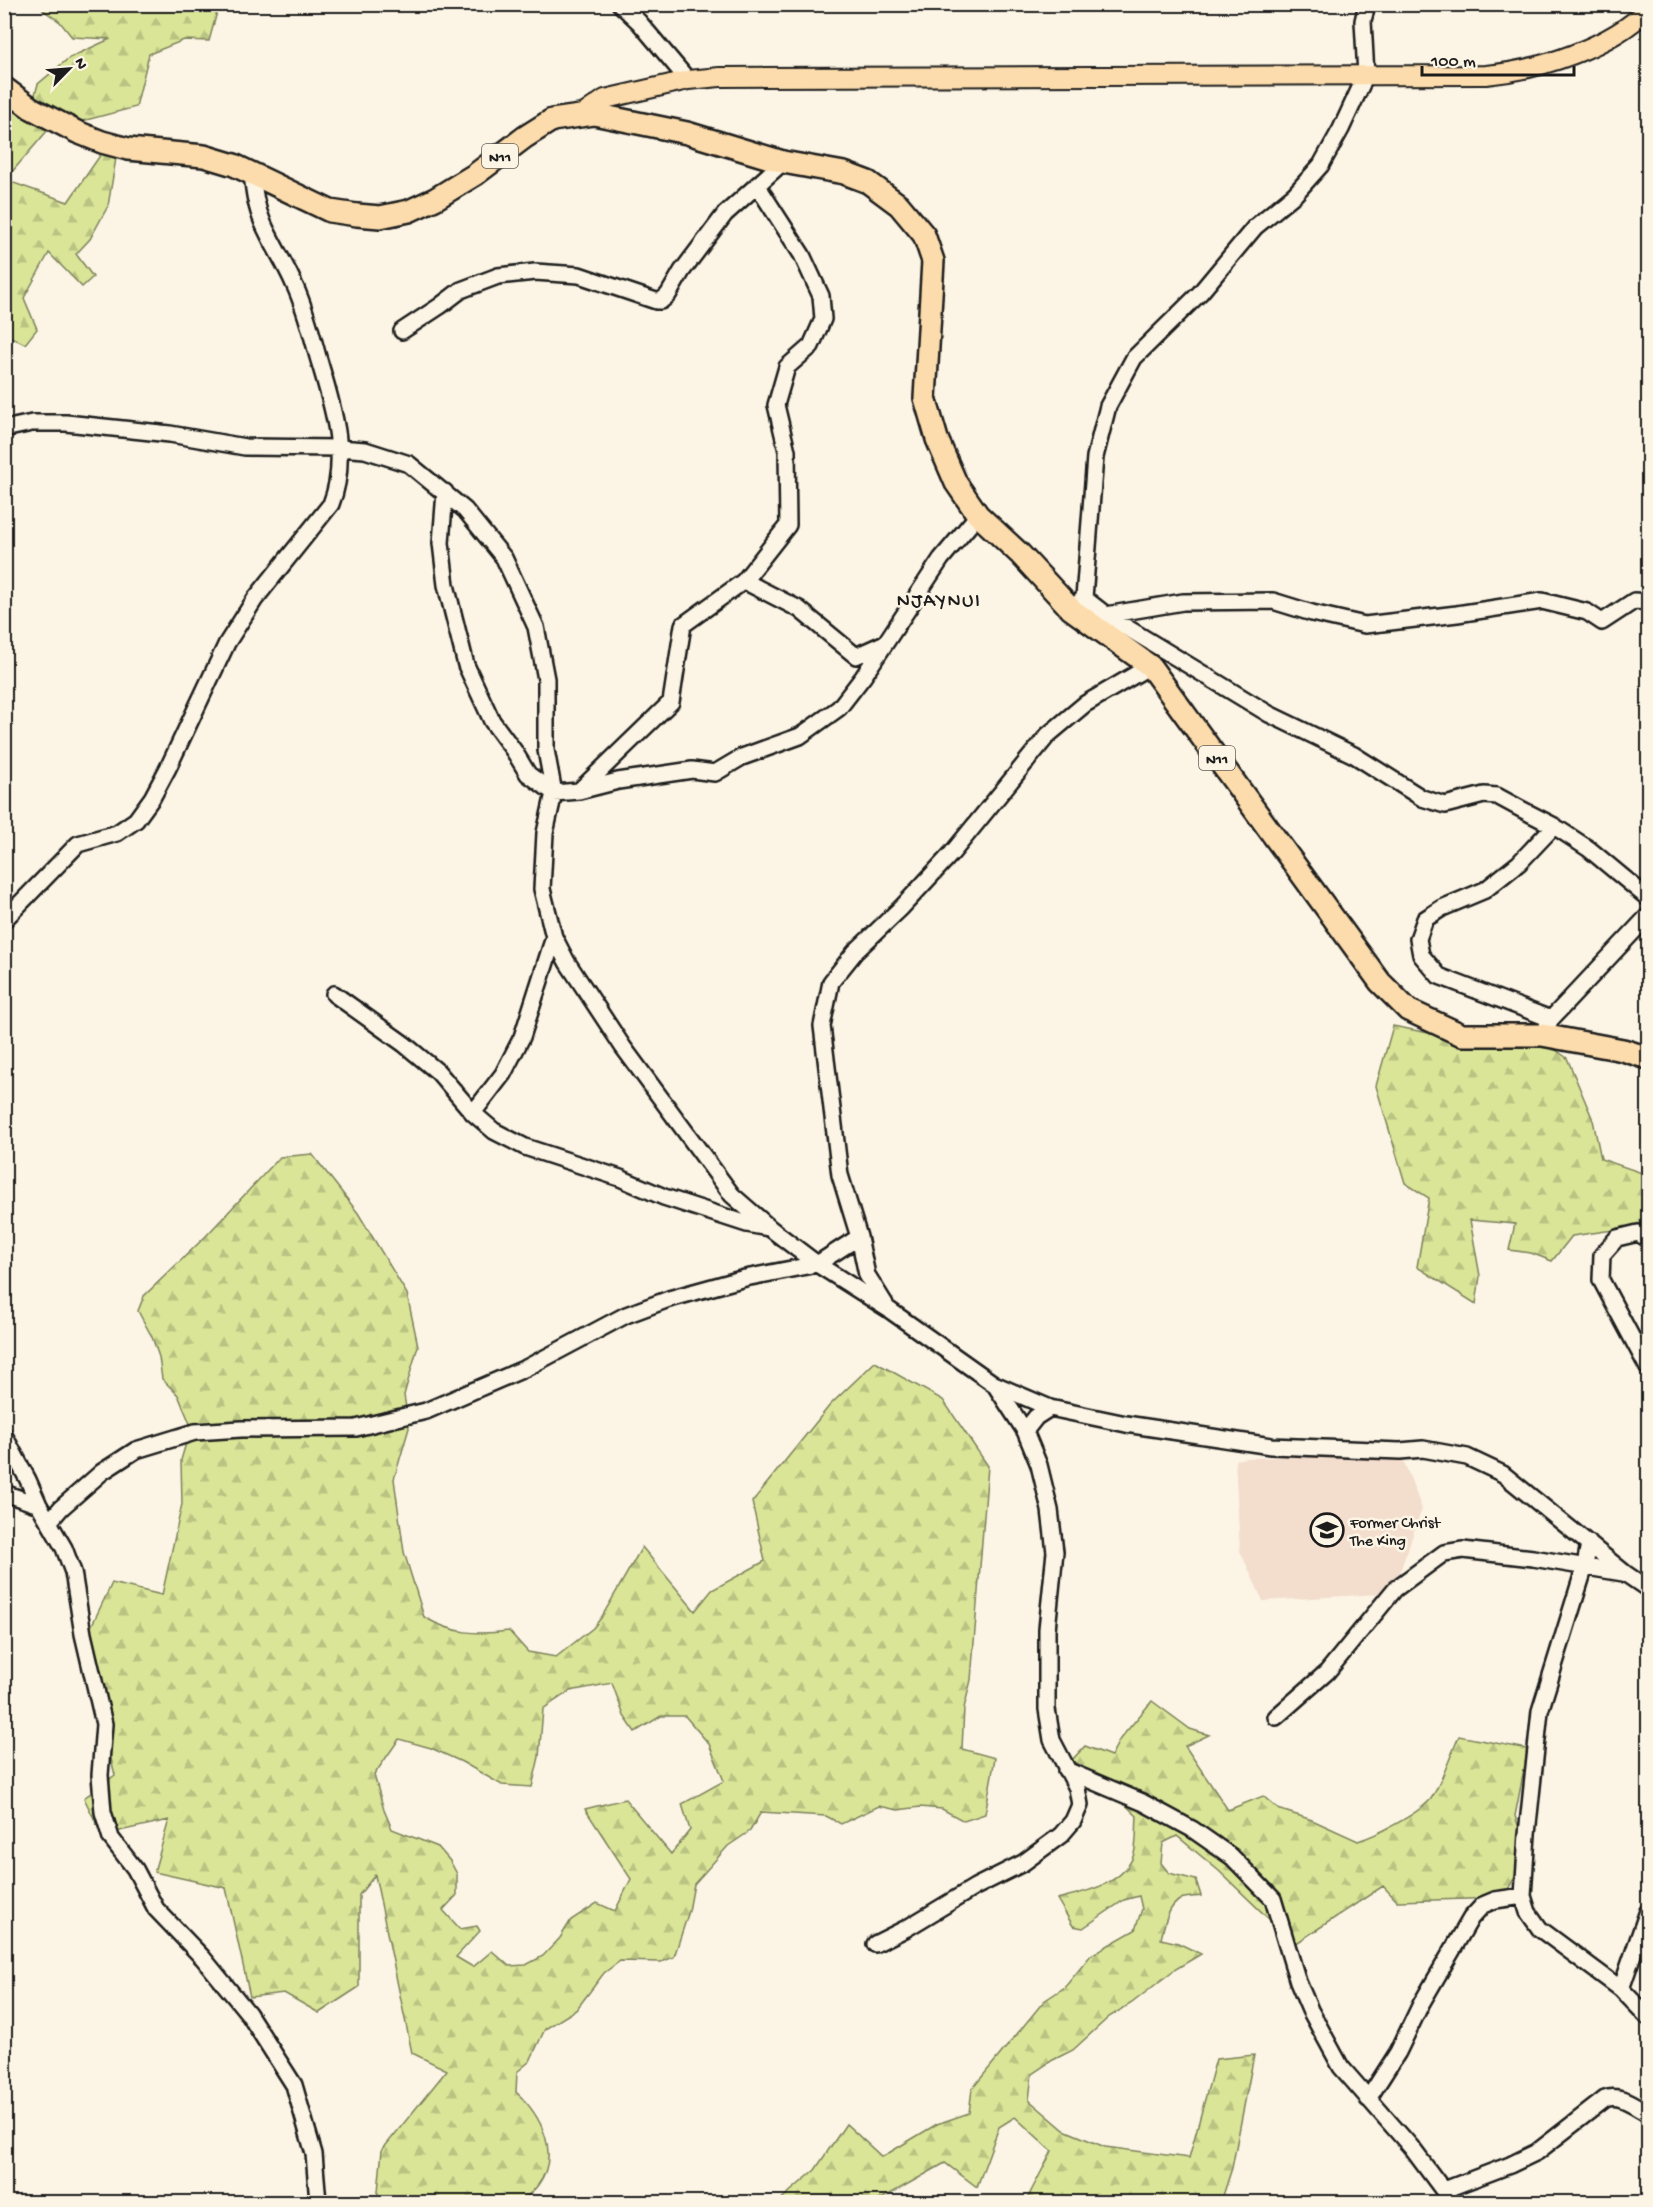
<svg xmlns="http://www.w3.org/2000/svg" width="1653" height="2207" viewBox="0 0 1653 2207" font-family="'Gochi Hand',sans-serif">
<defs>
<pattern id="forest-firs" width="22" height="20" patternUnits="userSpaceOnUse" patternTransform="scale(1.5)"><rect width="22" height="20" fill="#dae598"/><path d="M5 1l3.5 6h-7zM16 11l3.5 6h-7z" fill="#bac482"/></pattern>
</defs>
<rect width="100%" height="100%" fill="#fcf5e5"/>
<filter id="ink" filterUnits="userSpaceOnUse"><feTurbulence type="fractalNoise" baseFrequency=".0167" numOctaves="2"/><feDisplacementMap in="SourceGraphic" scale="12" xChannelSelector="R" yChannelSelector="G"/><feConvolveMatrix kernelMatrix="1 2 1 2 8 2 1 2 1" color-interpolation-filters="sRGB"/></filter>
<g filter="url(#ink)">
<path fill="#f3ddcd" d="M 1401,1454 L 1422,1509 L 1398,1577 L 1378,1594 L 1263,1601 L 1240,1551 L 1235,1460 L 1246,1458 Z"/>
<path fill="url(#forest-firs)" stroke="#7b805a" stroke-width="1.5" fill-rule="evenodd" d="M 40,5 L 219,5 L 209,41 L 184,40 L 149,54 L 136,107 L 48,130 L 5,180 L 68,202 L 101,154 L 116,158 L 108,206 L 90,239 L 76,254 L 93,277 L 82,287 L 49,253 L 24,298 L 37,329 L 25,344 L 5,334 L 4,95 L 30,112 L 38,84 L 69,58 L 110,39 L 72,37 L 60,22 L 43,10 Z
M 1393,1026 L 1484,1044 L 1550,1046 L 1567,1058 L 1593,1120 L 1601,1159 L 1648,1175 L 1648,1228 L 1606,1231 L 1572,1236 L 1552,1261 L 1531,1253 L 1509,1250 L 1515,1224 L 1470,1220 L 1480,1276 L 1476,1304 L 1417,1267 L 1429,1198 L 1405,1183 L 1376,1086 Z
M 312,1154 L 358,1213 L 407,1294 L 418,1346 L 404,1395 L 409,1428 L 394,1479 L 404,1552 L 424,1617 C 453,1634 476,1635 509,1631 L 528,1652 L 556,1657 L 593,1628 L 601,1618 L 642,1547 L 695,1611 L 712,1590 L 765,1561 L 752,1502 L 830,1405 L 875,1362 L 943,1400 L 988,1466 L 971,1680 L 964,1708 L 962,1749 L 995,1758 L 985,1814 L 964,1821 L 942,1809 L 920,1807 L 898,1810 L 879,1806 L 841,1824 L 826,1816 L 761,1812 L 750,1831 L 728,1846 L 694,1884 L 689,1911 L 674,1957 L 661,1962 L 620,1961 L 604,1973 L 576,2010 L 545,2029 L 530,2061 L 517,2072 L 516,2092 C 541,2115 561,2154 538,2185 C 533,2192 526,2196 521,2202 L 377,2202 L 382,2150 L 447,2070 L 412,2053 L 375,1875 L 359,1895 L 359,1987 L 319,2013 L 284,1993 L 250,1997 L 226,1888 L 154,1872 L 169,1820 L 102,1835 L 84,1798 L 115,1775 L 97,1703 L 80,1650 L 112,1583 L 162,1595 L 182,1504 L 181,1460 L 191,1426 L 178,1395 L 162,1379 L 159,1357 L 152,1337 L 138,1311 L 144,1296 L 206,1236 L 280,1157 ZM 612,1683 L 624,1716 L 635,1732 L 661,1716 L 685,1716 L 709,1744 L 724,1781 L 682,1804 L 690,1830 L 671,1854 L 625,1799 L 585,1809 L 631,1879 L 615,1911 L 597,1903 L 571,1920 L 560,1938 L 543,1956 L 526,1965 L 509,1966 L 492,1951 L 473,1967 L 456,1957 L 480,1931 L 477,1926 L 460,1929 L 443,1910 L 457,1895 L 457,1874 L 450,1861 L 438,1847 L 392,1829 L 384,1810 L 374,1775 L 399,1739 L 431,1748 L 462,1762 L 502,1785 L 532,1787 L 539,1757 L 543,1709 L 570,1691 Z
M 1152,1701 L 1190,1729 L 1209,1735 L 1185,1746 L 1228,1810 L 1263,1796 L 1278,1809 L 1312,1820 L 1358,1841 C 1377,1835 1416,1815 1430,1800 C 1438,1791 1453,1750 1459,1736 L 1528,1749 L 1515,1816 L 1528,1854 L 1503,1898 L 1397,1901 L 1383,1886 L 1295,1944 L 1219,1871 L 1177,1836 L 1163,1843 L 1161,1863 L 1169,1873 L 1196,1880 L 1201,1896 C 1195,1897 1186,1897 1181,1899 C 1167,1907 1164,1926 1161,1939 L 1178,1943 L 1201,1954 L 1174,1970 L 1132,2003 L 1109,2017 L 1073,2050 L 1053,2060 L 1032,2074 L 1029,2100 L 1064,2130 L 1105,2147 L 1189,2158 L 1216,2059 L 1254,2055 L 1232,2168 L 1221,2202 L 1021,2202 L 1027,2199 L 1052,2151 L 1015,2117 L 999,2127 L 977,2187 L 945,2163 L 876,2202 L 778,2202 L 815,2170 L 846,2124 L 882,2157 L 937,2124 L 969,2113 L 972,2089 L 1044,2001 L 1065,1987 L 1091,1955 L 1135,1930 L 1142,1909 L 1139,1896 L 1124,1900 L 1083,1928 L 1073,1926 L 1057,1899 C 1084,1892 1124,1885 1134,1854 C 1137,1842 1136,1828 1137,1816 L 1111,1791 L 1072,1760 L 1085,1746 L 1111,1756 L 1120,1739 Z"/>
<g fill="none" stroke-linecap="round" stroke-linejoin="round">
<g stroke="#1c1c1c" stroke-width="20">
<path id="minor" d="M 620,4 L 639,22 L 688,80
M 402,331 L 440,306 L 461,290 L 498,276 L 535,272 L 579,275 L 656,301 L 661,301 L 668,295 L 682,271 L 725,214 L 783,162
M 4,429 L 32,423 L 66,423 L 170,434 L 245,447 L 339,448 L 365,450 L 409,464 L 465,510 L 504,558 L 536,627 L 546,679 L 546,750 L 554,793 L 545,833 L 542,889 L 554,937 L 567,962 L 623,1047 L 732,1195 L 771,1229 L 817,1264 L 888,1309 L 994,1384 L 1050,1408 L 1126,1424 L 1271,1446 L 1400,1451 L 1423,1449 L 1467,1457 L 1503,1474 L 1626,1574 L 1648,1589
M 445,492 L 441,543 L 446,585 L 466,665 L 492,721 L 514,751 L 528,774 L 554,793 L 579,791 L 671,702 L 683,625 L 744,581 L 788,525 L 787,451 L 776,405 L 787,367 L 811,346 L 823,319 L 821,296 L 802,255 L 757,185
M 744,581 L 799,609 L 856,656 L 885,643
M 1084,598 L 1106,615 L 1269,714 L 1354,755 L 1422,798 L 1445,805 L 1484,795 L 1497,796 L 1521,809 L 1554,826 L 1589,849 L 1648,898
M 1071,609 L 1084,598 L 1095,457 L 1108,406 L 1134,358 L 1200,293 L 1255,227 L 1295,194 L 1321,165 L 1341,129 L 1366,75 L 1363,21 L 1367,4
M 1106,615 L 1183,602 L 1273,601 L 1312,613 L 1365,625 L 1457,614 L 1542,601 L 1587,612 L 1602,622 L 1634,601 L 1648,602
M 579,791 L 618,781 L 692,770 L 715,773 L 742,757 L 800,736 L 839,708 L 863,677 L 941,559 L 978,515
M 4,920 L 78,844 L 117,833 L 136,820 L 152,798 L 168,768 L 227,643 L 255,599 L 331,504 C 350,457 332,404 318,357 C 311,332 305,307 294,284 C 285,263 272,244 263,223 C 256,207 254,191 252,174
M 334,994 L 404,1044 L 438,1072 L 473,1113 L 494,1131 L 525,1147 L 620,1178 L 664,1197 L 747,1224 L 769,1228
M 1551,1019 L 1439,976 L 1421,955 L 1418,939 L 1425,919 L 1442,908 L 1485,890 L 1519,863 L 1554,826
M 1547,1026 L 1551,1019 L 1648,916
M 473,1113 L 503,1074 L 522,1037 L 554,937
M 1648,1239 L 1638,1233 L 1617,1238 L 1602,1255 L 1601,1280 L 1648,1368
M 885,1304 L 867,1275 L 859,1237 L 840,1175 L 822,1026 L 831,982 L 855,952 L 902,907 L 952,853 L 1048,735 L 1085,704 L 1150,666
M 1025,1431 L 1036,1417 L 1050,1408
M 4,1435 L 28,1480 L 39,1505 L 64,1548 L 73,1572 L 83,1634 L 104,1724 L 100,1775 L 103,1812 L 111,1838 L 135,1869 L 156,1909 L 203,1958 L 248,2013 L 294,2085 L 314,2154 L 318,2202
M 4,1493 L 39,1505
M 49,1522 L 61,1508 L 102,1472 L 136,1450 L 195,1432 L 241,1429 L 356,1428 L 426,1411 L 526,1368 L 626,1315 L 669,1299 L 745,1278 L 817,1264 L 859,1237
M 1589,1543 L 1585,1566 L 1540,1711 L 1527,1834 L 1523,1896 L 1528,1912 L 1540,1929 L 1621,1989 L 1648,2017
M 1276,1717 L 1327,1672 L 1395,1589 L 1444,1553 L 1463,1550 L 1533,1558 L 1623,1573
M 1066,1770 L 1142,1802 L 1192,1829 L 1232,1857 L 1273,1899 L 1298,1982 L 1310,2010 L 1341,2067 L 1411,2147 L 1452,2202
M 875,1944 L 907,1928 L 975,1887 L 1023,1863 L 1061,1835 L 1073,1821 L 1080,1805 L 1077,1788 L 1052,1740 L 1047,1709 L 1047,1629 L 1055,1552 L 1050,1510 L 1039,1465 L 1025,1431 L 995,1385
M 1621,1989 L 1648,1911
M 1368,2099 L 1398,2052 L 1421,2004 L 1471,1918 L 1483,1905 L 1495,1900 L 1523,1896
M 1444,2190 L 1510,2165 L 1537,2152 L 1605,2099 C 1620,2093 1635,2106 1648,2113"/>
</g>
<g stroke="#1c1c1c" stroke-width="22">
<path id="major" d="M 579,117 L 605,99 L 688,80 L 720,77 L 1486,75 C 1539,70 1611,47 1648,9"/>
</g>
<g stroke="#1c1c1c" stroke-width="26">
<path id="highway" d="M 4,88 L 31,108 L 77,132 L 102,142 L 128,149 L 204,156 L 234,165 L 330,211 L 357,215 L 380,217 L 409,211 L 435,199 L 476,174 L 525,137 L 552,120 L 594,114 L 687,133 L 783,162 L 844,173 L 868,182 L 899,205 L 924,235 L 933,261 L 925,398 L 937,439 L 956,483 L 978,515 L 1020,554 L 1071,609 L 1150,666 L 1380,982 L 1408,1010 L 1462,1035 L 1542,1035 L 1623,1050 L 1648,1058"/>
</g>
<use href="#minor" stroke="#fcf5e5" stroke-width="15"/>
<use href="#major" stroke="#fcdcac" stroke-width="18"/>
<use href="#highway" stroke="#fcdcac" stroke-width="21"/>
</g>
</g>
<defs>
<g id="school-ring" transform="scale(1.725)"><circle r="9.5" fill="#fcf5e5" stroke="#1c1c1c" stroke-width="1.5"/><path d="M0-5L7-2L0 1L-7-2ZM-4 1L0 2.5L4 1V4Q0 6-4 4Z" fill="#1c1c1c"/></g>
</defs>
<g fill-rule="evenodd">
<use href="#school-ring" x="1327" y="1530"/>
</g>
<g text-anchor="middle" stroke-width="5" stroke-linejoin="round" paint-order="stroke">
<g fill="#fcf5e5" stroke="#5f5d58" stroke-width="1.5">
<rect x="482" y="144" width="36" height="24" rx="4.5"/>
<rect x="1199" y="746" width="36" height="24" rx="4.5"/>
</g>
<g font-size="15" font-weight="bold" fill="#1c1c1c">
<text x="500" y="161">N11</text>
<text x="1217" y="763">N11</text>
</g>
<g font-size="16" fill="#1c1c1c" stroke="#fcf5e5" text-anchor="start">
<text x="1350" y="1527">Former Christ<tspan x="1350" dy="18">The King</tspan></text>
</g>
<g font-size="20" letter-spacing="1.5" fill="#1c1c1c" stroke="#fcf5e5">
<text x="939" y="606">NJAYNUI</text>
</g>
</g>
<rect width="1653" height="2207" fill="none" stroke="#fcf5e5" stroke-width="24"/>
<rect x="12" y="12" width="1629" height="2183" fill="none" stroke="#1c1c1c" stroke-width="2" filter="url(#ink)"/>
<g transform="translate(69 69) rotate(65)" stroke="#fcf5e5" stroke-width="4.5" paint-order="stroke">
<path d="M0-4.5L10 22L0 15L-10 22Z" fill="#1c1c1c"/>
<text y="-9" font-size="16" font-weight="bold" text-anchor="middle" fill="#1c1c1c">N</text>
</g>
<path d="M1422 66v9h152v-9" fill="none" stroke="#1c1c1c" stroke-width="3"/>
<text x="1431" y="66" font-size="18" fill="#1c1c1c" stroke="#fcf5e5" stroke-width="4.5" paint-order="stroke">100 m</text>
</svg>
